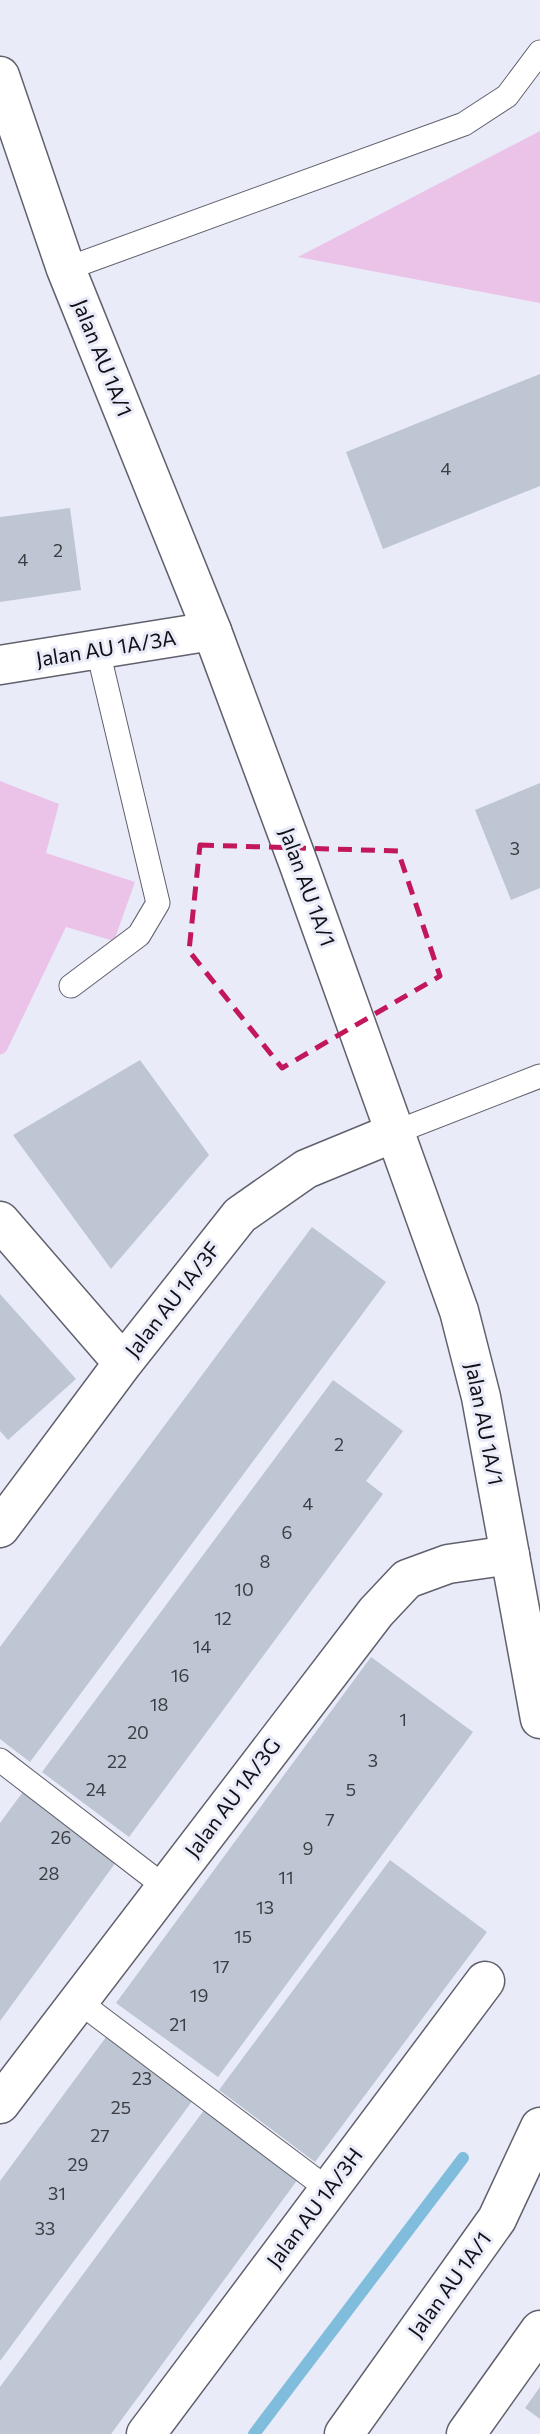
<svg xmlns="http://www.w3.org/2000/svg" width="540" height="2434" viewBox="0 0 540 2434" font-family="Commissioner,sans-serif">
<rect width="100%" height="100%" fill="#e9ebf9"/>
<path fill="#ebc3e8" d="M 540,131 L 540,303 L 298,257 Z
M 0,781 L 59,804 L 46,853 L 135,882 L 114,941 L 66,927 L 6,1052 L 0,1055 Z"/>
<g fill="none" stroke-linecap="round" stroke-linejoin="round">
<path stroke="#80bcdb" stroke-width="12" d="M 254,2434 L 463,2158"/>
</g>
<path fill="#bdc6d2" d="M 540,374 L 540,486 L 383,549 L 346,452 Z
M 70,508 L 81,590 L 0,602 L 0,517 Z
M 540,783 L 540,888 L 511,900 L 475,810 Z
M 140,1060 L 209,1155 L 111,1269 L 13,1135 Z
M 312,1227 L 386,1282 L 30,1762 L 0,1739 L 0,1647 Z
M 0,1294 L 76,1379 L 8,1440 L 0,1431 Z
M 333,1380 L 403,1431 L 366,1481 L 383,1494 L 129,1837 L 42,1772 Z
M 371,1657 L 473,1732 L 218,2077 L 116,2003 Z
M 25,1789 L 119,1858 L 0,2021 L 0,1823 Z
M 390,1860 L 487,1932 L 315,2162 L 219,2090 Z
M 109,2033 L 196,2096 L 0,2361 L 0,2181 Z
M 207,2106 L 301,2175 L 111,2434 L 0,2434 L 0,2387 Z
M 540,2387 L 540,2419 L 525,2408 Z"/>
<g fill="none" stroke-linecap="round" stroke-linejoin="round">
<g stroke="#60616d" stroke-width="25">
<path id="lane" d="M 66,269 L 464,124 L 507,96 L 540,52
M 71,986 L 139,935 L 158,903 L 98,651
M 396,1132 L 540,1076
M 0,1760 L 165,1887
M 78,2001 L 329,2190"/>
</g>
<g stroke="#60616d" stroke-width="41">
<path id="street" d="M 0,665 L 212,631
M 0,1221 L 123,1363
M 0,1528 L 123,1363 L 240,1215 L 306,1169 L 396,1132
M 0,2104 L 376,1612 L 407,1579 L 448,1564 L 510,1555
M 146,2434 L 485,1981
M 466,2434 L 540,2330"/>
</g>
<g stroke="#60616d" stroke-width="41">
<path id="secondary" d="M 0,76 L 66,269 L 212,631 L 299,865 L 459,1311 L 481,1397 L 540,1719
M 344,2434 L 497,2219 L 540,2127"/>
</g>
<use href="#lane" stroke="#fff" stroke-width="23"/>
<use href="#street" stroke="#fff" stroke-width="38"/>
<use href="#secondary" stroke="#fff" stroke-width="38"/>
</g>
<path fill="none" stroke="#c2185b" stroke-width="5" stroke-dasharray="14 9" stroke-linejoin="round" d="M 200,845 L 398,851 L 440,976 L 282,1068 L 189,951 Z"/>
<g text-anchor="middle" stroke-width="6" stroke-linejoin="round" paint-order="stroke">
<g font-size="18" fill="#3b3e44">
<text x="446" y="475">4</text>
<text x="58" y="557">2</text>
<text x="23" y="566">4</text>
<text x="515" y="855">3</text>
<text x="339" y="1451">2</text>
<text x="308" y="1510">4</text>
<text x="287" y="1539">6</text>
<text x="265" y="1568">8</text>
<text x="244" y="1596">10</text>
<text x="223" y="1625">12</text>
<text x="202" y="1653">14</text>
<text x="180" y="1682">16</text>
<text x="159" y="1711">18</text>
<text x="403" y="1726">1</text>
<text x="138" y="1739">20</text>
<text x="373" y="1767">3</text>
<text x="117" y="1768">22</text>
<text x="96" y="1796">24</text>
<text x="351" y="1796">5</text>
<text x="330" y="1826">7</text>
<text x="61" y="1844">26</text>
<text x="308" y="1855">9</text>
<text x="49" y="1880">28</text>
<text x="286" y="1884">11</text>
<text x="265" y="1914">13</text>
<text x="243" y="1943">15</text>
<text x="221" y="1973">17</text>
<text x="199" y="2002">19</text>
<text x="178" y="2031">21</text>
<text x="142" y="2085">23</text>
<text x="121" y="2114">25</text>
<text x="100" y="2142">27</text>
<text x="78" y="2171">29</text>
<text x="57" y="2200">31</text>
<text x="45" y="2235">33</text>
</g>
<g font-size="21" fill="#101015" stroke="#e9ebf9">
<text transform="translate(102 358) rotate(68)" y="7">Jalan AU 1A/1</text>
<text transform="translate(106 649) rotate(-9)" y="7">Jalan AU 1A/3A</text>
<text transform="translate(307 887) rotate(70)" y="7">Jalan AU 1A/1</text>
<text transform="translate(173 1300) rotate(-52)" y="7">Jalan AU 1A/3F</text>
<text transform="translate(484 1424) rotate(79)" y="7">Jalan AU 1A/1</text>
<text transform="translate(233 1798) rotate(-53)" y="7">Jalan AU 1A/3G</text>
<text transform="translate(315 2208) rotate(-53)" y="7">Jalan AU 1A/3H</text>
<text transform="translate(450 2285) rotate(-54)" y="7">Jalan AU 1A/1</text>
</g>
</g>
</svg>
